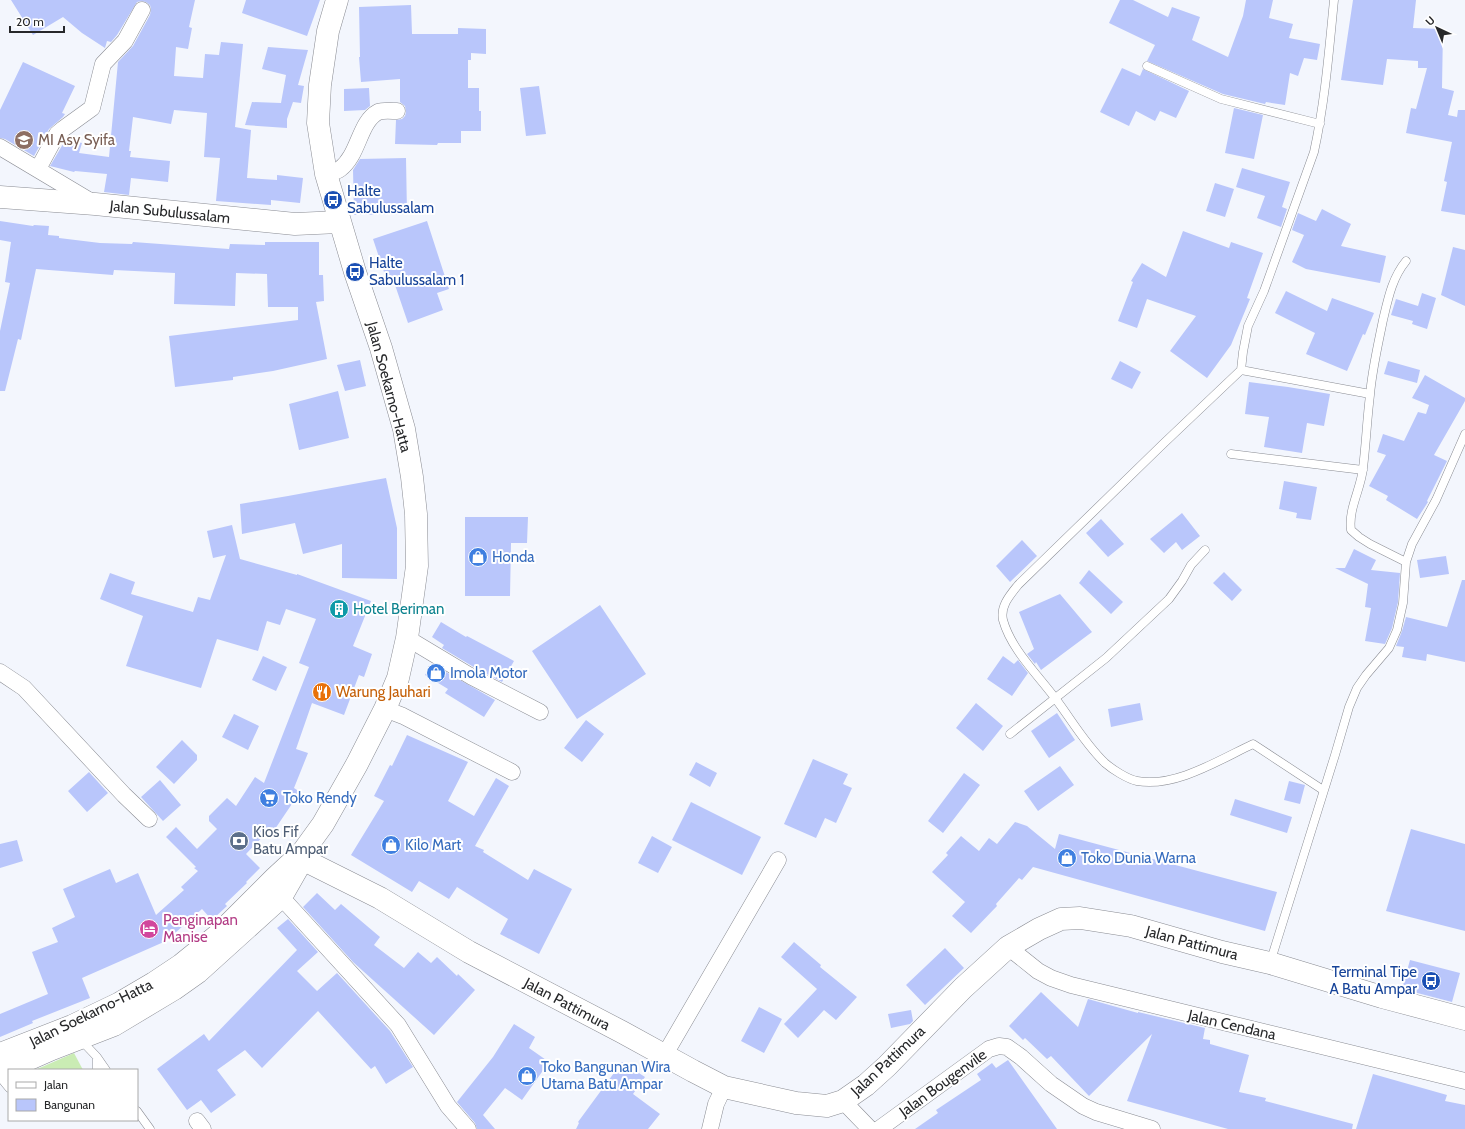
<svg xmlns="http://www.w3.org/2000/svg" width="1465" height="1129" viewBox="0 0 1465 1129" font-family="Cabin,sans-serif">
<rect width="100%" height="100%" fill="#f3f6fd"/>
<path fill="#caecb4" d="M 74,1053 L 83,1070 L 35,1070 Z"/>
<path fill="#b9c6fb" d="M 11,0 L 195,0 L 189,27 L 192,28 L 188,49 L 176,47 L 174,76 L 203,78 L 205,54 L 219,55 L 221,42 L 243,44 L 235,127 L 251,130 L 247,178 L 277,180 L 277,175 L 303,178 L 300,203 L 271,200 L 271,205 L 216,201 L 220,158 L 204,157 L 207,113 L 174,110 L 171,124 L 133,117 L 129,151 L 131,151 L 130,157 L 170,161 L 168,182 L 131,178 L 129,195 L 104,192 L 107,174 L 75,171 L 74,172 L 50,166 L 66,139 L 82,143 L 79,153 L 109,157 L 118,62 L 133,46 L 150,15 L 151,9 L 150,5 L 146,2 L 141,1 L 137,2 L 117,35 L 111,42 L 107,41 L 105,48 L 82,33 L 63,17 L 33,35 Z
M 246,0 L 320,0 L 307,36 L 242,13 Z
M 1120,0 L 1133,0 L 1168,17 L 1172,7 L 1200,17 L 1192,40 L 1228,57 L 1243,16 L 1246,0 L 1273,0 L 1269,18 L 1293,24 L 1289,38 L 1320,44 L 1317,60 L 1304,58 L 1298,76 L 1290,73 L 1285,105 L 1266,102 L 1265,104 L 1223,94 L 1147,61 L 1155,45 L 1109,23 Z
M 1353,0 L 1416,0 L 1413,28 L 1443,29 L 1442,88 L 1454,91 L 1448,115 L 1457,117 L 1458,110 L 1465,110 L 1465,215 L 1441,211 L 1447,182 L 1444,181 L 1452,142 L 1406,133 L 1411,108 L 1416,109 L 1427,68 L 1418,68 L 1418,61 L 1387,59 L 1383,85 L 1341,80 Z
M 411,5 L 412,34 L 458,34 L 458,28 L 486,29 L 486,54 L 471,53 L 471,60 L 468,60 L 468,88 L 479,88 L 479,111 L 481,111 L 481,131 L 461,131 L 461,143 L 438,143 L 437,145 L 395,144 L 396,120 L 402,119 L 405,116 L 406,112 L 405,106 L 400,102 L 400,79 L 361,82 L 359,57 L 360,57 L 359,7 Z
M 268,47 L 308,50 L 298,85 L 304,86 L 301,103 L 293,102 L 287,119 L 287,128 L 245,125 L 252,102 L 281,103 L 286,75 L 262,69 Z
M 23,62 L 75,86 L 62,113 L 65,114 L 63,117 L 49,129 L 34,156 L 5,139 L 0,138 L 0,110 Z
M 1122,68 L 1140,76 L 1143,69 L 1189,91 L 1176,118 L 1160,111 L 1155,121 L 1136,111 L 1129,126 L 1100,112 Z
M 539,86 L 546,134 L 526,136 L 520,88 Z
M 369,88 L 370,106 L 365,110 L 344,111 L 344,89 Z
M 1234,108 L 1263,115 L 1254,159 L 1225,153 Z
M 406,158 L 407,214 L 354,215 L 353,170 L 360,159 Z
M 1242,168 L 1290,182 L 1282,207 L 1287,209 L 1281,227 L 1257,218 L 1265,196 L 1236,187 Z
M 1215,183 L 1234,189 L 1225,217 L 1206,211 Z
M 1322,209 L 1351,224 L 1341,246 L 1386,256 L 1380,283 L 1306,269 L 1292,262 L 1304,235 L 1292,230 L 1298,213 L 1316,221 Z
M 0,221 L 33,226 L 34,225 L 49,226 L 48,235 L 59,236 L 59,238 L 100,243 L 132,244 L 133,242 L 229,249 L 230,244 L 265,245 L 265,242 L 319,242 L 319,275 L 323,275 L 324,301 L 316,302 L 327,359 L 273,371 L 233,377 L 233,380 L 175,387 L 169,336 L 298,320 L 298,307 L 268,307 L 267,274 L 236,273 L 235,306 L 174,304 L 175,273 L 114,270 L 113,275 L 36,269 L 21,340 L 18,339 L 5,391 L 0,391 L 0,331 L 10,283 L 5,282 L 11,242 L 0,240 Z
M 427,221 L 449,289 L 437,293 L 443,310 L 408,323 L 395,285 L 389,287 L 373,239 Z
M 1183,231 L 1229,248 L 1231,242 L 1263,253 L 1247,298 L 1250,299 L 1231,345 L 1207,378 L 1170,351 L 1196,316 L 1147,299 L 1137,328 L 1118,321 L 1133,282 L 1131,281 L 1142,263 L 1166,277 Z
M 1453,247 L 1465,250 L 1465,306 L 1441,295 Z
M 1286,291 L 1327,311 L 1332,298 L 1374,313 L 1365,335 L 1363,334 L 1347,371 L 1306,354 L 1315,333 L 1275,313 Z
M 1422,293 L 1436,298 L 1427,329 L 1412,324 L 1413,321 L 1391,315 L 1396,299 L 1418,306 Z
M 360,360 L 366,386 L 345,391 L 337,365 Z
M 1120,361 L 1141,372 L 1132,389 L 1111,379 Z
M 1388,361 L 1420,370 L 1417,383 L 1384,374 Z
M 1425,375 L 1465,398 L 1465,401 L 1434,455 L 1447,461 L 1427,501 L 1428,502 L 1417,519 L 1386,500 L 1388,496 L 1369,486 L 1386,455 L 1377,452 L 1383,434 L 1404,441 L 1418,412 L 1426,414 L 1429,405 L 1412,398 Z
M 1249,382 L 1288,387 L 1330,394 L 1324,426 L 1307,423 L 1302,453 L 1264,447 L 1269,417 L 1245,414 Z
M 338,391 L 349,438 L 299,450 L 289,404 Z
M 386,478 L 397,528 L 397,579 L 342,578 L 342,544 L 303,554 L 295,523 L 242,534 L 240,504 L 288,496 Z
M 1284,481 L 1317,487 L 1311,520 L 1296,518 L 1297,513 L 1279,509 Z
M 1182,513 L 1200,536 L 1182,550 L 1176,542 L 1164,553 L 1150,539 Z
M 465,517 L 528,517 L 527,543 L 511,543 L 510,596 L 465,596 Z
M 1101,519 L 1124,544 L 1108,557 L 1086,533 Z
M 232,525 L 240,559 L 297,575 L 297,574 L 371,601 L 353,646 L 372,654 L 364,677 L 359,675 L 344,715 L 312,703 L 296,749 L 308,753 L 294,788 L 300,792 L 275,829 L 272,827 L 246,854 L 260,868 L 246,882 L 247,883 L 225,904 L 227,906 L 212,920 L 202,909 L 166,941 L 82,978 L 90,998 L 32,1021 L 33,1023 L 0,1037 L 0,1014 L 48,994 L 32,952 L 58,942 L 52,928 L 75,917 L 63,889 L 110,869 L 116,883 L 138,873 L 156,915 L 184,890 L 181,887 L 198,871 L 194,868 L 196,867 L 166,837 L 176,827 L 197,849 L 217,829 L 209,821 L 209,816 L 227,798 L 236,806 L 255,777 L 264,783 L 309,667 L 299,663 L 316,619 L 286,609 L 280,625 L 267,621 L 258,651 L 217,639 L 201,688 L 126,666 L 143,616 L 100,599 L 110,573 L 135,582 L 131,594 L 193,612 L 198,597 L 210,600 L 226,555 L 213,558 L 207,531 Z
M 1022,540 L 1037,556 L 1010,582 L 996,566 Z
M 1354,549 L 1376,560 L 1371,570 L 1400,573 L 1398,602 L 1392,628 L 1385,644 L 1365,641 L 1371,608 L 1365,607 L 1368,584 L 1335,568 L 1345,568 Z
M 1446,556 L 1449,574 L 1420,578 L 1417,560 Z
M 1089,570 L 1123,602 L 1111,614 L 1079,583 Z
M 1224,572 L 1242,590 L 1232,601 L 1213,583 Z
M 1462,580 L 1465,580 L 1465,662 L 1427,654 L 1426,661 L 1402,657 L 1404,647 L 1396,646 L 1402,631 L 1406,617 L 1447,627 Z
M 1060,594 L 1092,632 L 1041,670 L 1036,662 L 1035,664 L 1027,654 L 1034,649 L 1019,612 Z
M 600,605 L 646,674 L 577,719 L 532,651 Z
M 441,622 L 466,637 L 467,636 L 514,661 L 502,682 L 477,669 L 442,648 L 444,645 L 432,637 Z
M 263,656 L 287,667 L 276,691 L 252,680 Z
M 1003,656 L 1014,664 L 1018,660 L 1028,673 L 1012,696 L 987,679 Z
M 432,664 L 495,700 L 484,717 L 445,693 L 448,689 L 425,675 Z
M 976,703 L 1003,726 L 983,751 L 956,728 Z
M 1140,703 L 1143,720 L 1111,727 L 1108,709 Z
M 1057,713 L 1075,740 L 1049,758 L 1031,731 Z
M 234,714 L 259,726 L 248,750 L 222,737 Z
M 586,720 L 604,734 L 582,762 L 564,748 Z
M 407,735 L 468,762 L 448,801 L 474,816 L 496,778 L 509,786 L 475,846 L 484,850 L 483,852 L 528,880 L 534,869 L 572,889 L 539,954 L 500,934 L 508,919 L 457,887 L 449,899 L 419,881 L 412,892 L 351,855 L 384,801 L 374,796 L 390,765 L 392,766 Z
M 182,740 L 197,755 L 197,760 L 174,784 L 156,767 Z
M 813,759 L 848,774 L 843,784 L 852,788 L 836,823 L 825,818 L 816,838 L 784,824 Z
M 696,762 L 717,773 L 710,787 L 689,775 Z
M 1060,766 L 1074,785 L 1038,811 L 1024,791 Z
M 89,772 L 108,793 L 87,812 L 68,791 Z
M 964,773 L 980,785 L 943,833 L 928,821 Z
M 160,780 L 181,805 L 163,821 L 141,797 Z
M 1289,781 L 1305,785 L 1300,804 L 1284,800 Z
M 1235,799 L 1292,817 L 1287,833 L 1230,815 Z
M 691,802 L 761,837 L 742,875 L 672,840 Z
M 1015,822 L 1027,826 L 1055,849 L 1059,834 L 1277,892 L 1265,931 L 1033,867 L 1022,880 L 1019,878 L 996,904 L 997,906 L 971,933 L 952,916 L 965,902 L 932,872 L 948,855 L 946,853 L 961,836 L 979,851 L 989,838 L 997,844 Z
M 1411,829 L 1465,844 L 1465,931 L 1386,911 Z
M 652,836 L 672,847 L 658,873 L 638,863 Z
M 17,840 L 23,861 L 0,868 L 0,844 Z
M 317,893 L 335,910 L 341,904 L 380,937 L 374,945 L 404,968 L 418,952 L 431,963 L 437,957 L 457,976 L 458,974 L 475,990 L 434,1035 L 353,962 L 303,907 Z
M 288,919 L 318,952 L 297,971 L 317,991 L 337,973 L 390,1031 L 413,1067 L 386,1084 L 375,1066 L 371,1069 L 318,1011 L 262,1068 L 245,1050 L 217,1070 L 236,1095 L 211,1113 L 201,1100 L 187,1110 L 157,1069 L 204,1034 L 209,1041 L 297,950 L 277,928 Z
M 794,942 L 821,965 L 820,967 L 857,997 L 836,1020 L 824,1010 L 798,1038 L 784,1024 L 817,989 L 781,957 Z
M 945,948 L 964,968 L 925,1005 L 906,985 Z
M 1410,960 L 1460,973 L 1452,1002 L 1402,989 Z
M 1041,992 L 1078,1027 L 1088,999 L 1138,1013 L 1138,1012 L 1205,1028 L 1203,1039 L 1210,1040 L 1210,1044 L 1249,1055 L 1239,1092 L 1266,1098 L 1265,1101 L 1353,1124 L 1352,1129 L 1228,1129 L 1127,1101 L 1152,1034 L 1089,1096 L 1051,1056 L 1047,1059 L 1025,1038 L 1023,1040 L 1009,1026 Z
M 759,1007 L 782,1019 L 764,1053 L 741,1041 Z
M 911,1010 L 913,1021 L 910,1024 L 891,1028 L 888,1014 Z
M 514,1024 L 535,1037 L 529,1048 L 549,1062 L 522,1100 L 505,1088 L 483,1115 L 495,1129 L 477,1129 L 475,1123 L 457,1102 L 493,1057 Z
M 1008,1060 L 1057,1129 L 915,1129 L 938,1113 L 936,1110 L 981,1080 L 977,1074 L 992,1063 L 996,1068 Z
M 622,1062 L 645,1077 L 633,1094 L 660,1114 L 648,1129 L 576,1129 L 579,1123 L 578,1122 Z
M 1373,1074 L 1447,1095 L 1445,1101 L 1465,1105 L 1465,1129 L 1356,1129 Z"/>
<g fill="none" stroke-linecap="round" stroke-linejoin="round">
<g stroke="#8a8c93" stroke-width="9">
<path id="lane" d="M 1334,0 C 1329,51 1325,102 1314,152 L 1264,291 L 1248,326 L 1243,352 L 1241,370 L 1370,394
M 1147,66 L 1221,99 L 1320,124
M 1241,370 L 1163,444 L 1018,585 C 1010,595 1000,606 1003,620 C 1011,649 1037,674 1055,698 C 1071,719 1085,744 1105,763 C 1112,769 1127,779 1137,781 C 1175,788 1219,760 1253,744 L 1323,790
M 1231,454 L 1363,470
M 1406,562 L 1370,544 L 1359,537 L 1351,530 C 1348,509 1361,489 1363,468 C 1366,444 1367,419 1370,395 C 1372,370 1378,345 1383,320 C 1388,299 1392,278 1406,261
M 1010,734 L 1106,658 L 1169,599 L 1182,581 L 1191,565 L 1205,550
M 1270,963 L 1335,755 L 1349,707 L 1357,688 L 1366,675 L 1389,648 L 1397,630 L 1403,603 L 1406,562 L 1412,544 L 1436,500 L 1465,434
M 80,1039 L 97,1057 L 97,1070
M 97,1057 L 106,1070
M 0,1077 L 9,1088
M 137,1111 L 150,1129"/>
</g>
<g stroke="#8a8c93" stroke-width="17">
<path id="street" d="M 0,147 L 92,202
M 38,169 L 57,134 L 63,129 L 92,108 L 103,64 L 125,41 L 142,10
M 326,174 C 330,173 336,172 340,169 C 359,155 359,122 378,112 C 383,110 392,111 397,111
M 407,638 L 472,677 L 540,712
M 0,672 L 24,688 L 124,795 L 149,819
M 385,709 L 403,716 L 512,772
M 281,897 L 398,1025 L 448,1106 L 468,1129
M 1008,947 L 1038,971 L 1051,978 L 1071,985 L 1465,1081
M 664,1056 L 778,860
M 843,1101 L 870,1129
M 197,1121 L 203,1129
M 710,1129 L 716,1104 L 724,1087
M 879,1129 L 989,1049 L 999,1046 L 1007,1047 L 1021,1057 L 1051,1084 L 1083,1106 L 1096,1112 L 1152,1129"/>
</g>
<g stroke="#8a8c93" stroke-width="23">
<path id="secondary" d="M 0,197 L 95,204 L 295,224 L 339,222
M 302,859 L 380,898 L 469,952 L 622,1032 L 693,1071 L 724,1087 L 796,1103 L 827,1106 L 843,1101 L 866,1085 L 887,1066 L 963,988 L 1008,947 L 1039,929 L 1061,919 L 1080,918 L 1131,926 L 1222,952 L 1270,963 L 1382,997 L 1465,1019"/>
</g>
<g stroke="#8a8c93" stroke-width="23">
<path id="highway" d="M 0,1054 L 72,1026 L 120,1003 L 154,983 L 181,965 L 218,935 L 275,878 L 302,853 L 323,824 L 357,764 L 385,709 L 398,678 L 407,638 L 417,566 L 416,514 L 412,477 L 404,429 L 381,348 L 355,272 L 326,174 L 318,123 L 320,85 L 328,31 L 337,0
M 0,1072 L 52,1049 L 114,1025 L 174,989 L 198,972 L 281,897 L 301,862"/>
</g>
<use href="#lane" stroke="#fff" stroke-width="8"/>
<use href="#street" stroke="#fff" stroke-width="16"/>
<use href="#secondary" stroke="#fff" stroke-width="22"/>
<use href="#highway" stroke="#fff" stroke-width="22"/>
</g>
<defs>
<g id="school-disc" transform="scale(1)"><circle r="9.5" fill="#8d6e63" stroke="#fff"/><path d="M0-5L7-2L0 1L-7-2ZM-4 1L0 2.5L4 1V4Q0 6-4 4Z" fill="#fff"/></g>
<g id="bus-disc" transform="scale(1)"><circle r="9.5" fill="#1a4fb4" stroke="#fff"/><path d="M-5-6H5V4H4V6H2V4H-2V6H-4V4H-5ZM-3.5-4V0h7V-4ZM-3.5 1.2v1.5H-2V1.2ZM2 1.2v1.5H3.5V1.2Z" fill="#fff"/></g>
<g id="shop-disc" transform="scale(1)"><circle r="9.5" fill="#3f7fe0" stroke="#fff"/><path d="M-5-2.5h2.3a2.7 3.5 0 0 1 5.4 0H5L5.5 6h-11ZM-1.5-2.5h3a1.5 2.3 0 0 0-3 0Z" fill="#fff"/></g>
<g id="building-disc" transform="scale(1)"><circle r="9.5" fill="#0f9aa8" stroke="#fff"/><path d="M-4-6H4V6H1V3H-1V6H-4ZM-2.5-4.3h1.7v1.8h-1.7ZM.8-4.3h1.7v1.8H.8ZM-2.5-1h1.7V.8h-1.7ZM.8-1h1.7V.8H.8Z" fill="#fff"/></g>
<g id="restaurant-disc" transform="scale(1)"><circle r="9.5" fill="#e8710a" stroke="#fff"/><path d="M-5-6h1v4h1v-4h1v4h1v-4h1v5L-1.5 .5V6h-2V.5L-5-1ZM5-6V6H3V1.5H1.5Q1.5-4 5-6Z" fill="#fff"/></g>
<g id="supermarket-disc" transform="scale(1)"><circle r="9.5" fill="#3f7fe0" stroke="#fff"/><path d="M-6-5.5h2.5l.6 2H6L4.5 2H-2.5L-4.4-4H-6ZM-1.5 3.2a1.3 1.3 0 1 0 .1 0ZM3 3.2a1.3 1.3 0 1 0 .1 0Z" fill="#fff"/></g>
<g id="bank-disc" transform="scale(1)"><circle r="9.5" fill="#5c6f8a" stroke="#fff"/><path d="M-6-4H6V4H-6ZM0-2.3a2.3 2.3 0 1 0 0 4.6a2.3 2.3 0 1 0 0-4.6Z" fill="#fff"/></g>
<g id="hotel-disc" transform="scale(1)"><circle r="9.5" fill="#d1479c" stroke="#fff"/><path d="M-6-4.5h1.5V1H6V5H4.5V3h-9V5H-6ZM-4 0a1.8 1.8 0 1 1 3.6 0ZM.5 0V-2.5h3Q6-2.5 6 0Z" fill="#fff"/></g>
</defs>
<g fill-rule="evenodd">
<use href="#school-disc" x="24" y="140"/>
<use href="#bus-disc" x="333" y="200"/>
<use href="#bus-disc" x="355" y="272"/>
<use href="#shop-disc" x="478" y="557"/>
<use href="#building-disc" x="339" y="609"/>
<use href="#shop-disc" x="436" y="673"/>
<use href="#restaurant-disc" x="322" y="692"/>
<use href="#supermarket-disc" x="269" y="798"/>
<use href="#bank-disc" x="239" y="841"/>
<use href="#shop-disc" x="391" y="845"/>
<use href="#shop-disc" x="1067" y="858"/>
<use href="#hotel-disc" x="149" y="929"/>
<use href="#bus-disc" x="1431" y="981"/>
<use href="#shop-disc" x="527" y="1076"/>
</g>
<g text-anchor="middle" stroke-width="4" stroke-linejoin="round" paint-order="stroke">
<g font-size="15" fill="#785e54" stroke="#fff" text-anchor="start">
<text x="38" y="145">MI Asy Syifa</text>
</g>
<g font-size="15" fill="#164399" stroke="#fff" text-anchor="start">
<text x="347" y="196">Halte<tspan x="347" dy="17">Sabulussalam</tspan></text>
<text x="369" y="268">Halte<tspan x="369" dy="17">Sabulussalam 1</tspan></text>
<text x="1417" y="977" text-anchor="end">Terminal Tipe<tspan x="1417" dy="17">A Batu Ampar</tspan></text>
</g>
<g font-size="15" fill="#27282a" stroke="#fff">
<text transform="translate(170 212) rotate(6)" y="5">Jalan Subulussalam</text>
<text transform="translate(389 387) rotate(75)" y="5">Jalan Soekarno-Hatta</text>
<text transform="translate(1192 943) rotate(15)" y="5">Jalan Pattimura</text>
<text transform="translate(567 1004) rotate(28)" y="5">Jalan Pattimura</text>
<text transform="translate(91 1013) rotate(-26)" y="5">Jalan Soekarno-Hatta</text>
<text transform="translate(1232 1025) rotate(13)" y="5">Jalan Cendana</text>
<text transform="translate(888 1061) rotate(-43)" y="5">Jalan Pattimura</text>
<text transform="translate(943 1083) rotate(-36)" y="5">Jalan Bougenvile</text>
</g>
<g font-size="15" fill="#366cbe" stroke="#fff" text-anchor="start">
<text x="492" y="562">Honda</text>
<text x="450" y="678">Imola Motor</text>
<text x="283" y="803">Toko Rendy</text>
<text x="405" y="850">Kilo Mart</text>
<text x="1081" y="863">Toko Dunia Warna</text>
<text x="541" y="1072">Toko Bangunan Wira<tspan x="541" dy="17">Utama Batu Ampar</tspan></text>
</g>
<g font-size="15" fill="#0d838f" stroke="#fff" text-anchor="start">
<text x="353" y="614">Hotel Beriman</text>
</g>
<g font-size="15" fill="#c56008" stroke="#fff" text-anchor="start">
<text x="336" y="697">Warung Jauhari</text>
</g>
<g font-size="15" fill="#4e5e75" stroke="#fff" text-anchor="start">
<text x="253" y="837">Kios Fif<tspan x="253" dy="17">Batu Ampar</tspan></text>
</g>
<g font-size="15" fill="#b23c85" stroke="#fff" text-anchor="start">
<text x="163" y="925">Penginapan<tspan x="163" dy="17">Manise</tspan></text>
</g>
</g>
<rect x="8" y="1069" width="130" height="52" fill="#ffffff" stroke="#a9a9aa"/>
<rect x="16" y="1082" width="20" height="6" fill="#ffffff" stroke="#a9a9aa"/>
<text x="44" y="1089" font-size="12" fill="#27282a">Jalan</text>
<rect x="16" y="1099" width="20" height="12" fill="#b9c6fb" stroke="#a9a9aa"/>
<text x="44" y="1109" font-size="12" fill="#27282a">Bangunan</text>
<g transform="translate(1437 28) rotate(316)" stroke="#ffffff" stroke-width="3" paint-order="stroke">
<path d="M0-3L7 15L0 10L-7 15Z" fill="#27282a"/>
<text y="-6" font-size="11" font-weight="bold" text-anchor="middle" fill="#27282a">U</text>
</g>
<path d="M10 26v6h54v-6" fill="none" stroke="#27282a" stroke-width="2"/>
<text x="16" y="26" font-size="12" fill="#27282a" stroke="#ffffff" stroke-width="3" paint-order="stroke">20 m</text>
</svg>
